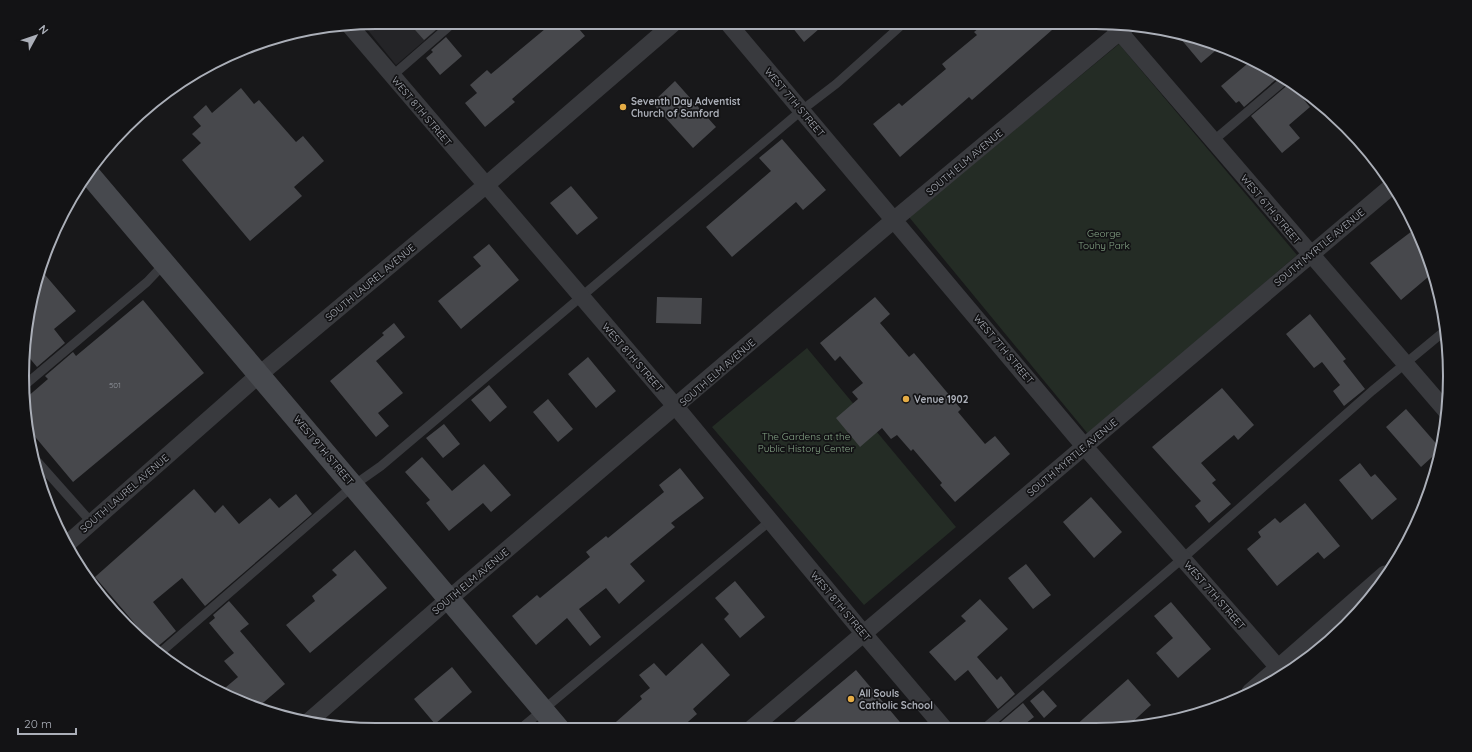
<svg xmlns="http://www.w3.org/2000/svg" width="1472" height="752" viewBox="0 0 1472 752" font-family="Quicksand,sans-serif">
<rect width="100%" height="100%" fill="#18181a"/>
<path fill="#242427" d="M 376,22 L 446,22 L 396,65 L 363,24 Z"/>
<path fill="#242c25" d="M 1119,44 L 1297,255 L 1088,434 L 909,217 Z
M 807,348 L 956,527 L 864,605 L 712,427 Z"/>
<path fill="#47484c" d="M 408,22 L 433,22 L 438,28 L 424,40 Z
M 539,22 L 573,22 L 585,36 L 512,99 L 515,102 L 485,127 L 465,103 L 477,93 L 470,85 L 487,70 L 491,74 L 545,29 Z
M 788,22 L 827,22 L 804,42 Z
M 985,23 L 1060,23 L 972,100 L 969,97 L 900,157 L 873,124 L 899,103 L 902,106 L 946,69 L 942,64 L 977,35 L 974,32 Z
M 1175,32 L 1187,34 L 1221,46 L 1201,63 Z
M 446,37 L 462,56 L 440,75 L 426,58 L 433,52 L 431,50 Z
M 1253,59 L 1280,76 L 1244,107 L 1239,101 L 1236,103 L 1221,86 Z
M 675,81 L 716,127 L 693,148 L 652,103 Z
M 1290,83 L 1310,107 L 1289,125 L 1300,138 L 1282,153 L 1251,116 Z
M 241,88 L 254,104 L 259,100 L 296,142 L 303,136 L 324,161 L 294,187 L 302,196 L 250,241 L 182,160 L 201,143 L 192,134 L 201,126 L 193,117 L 206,105 L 212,113 Z
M 782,139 L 826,190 L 803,210 L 796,202 L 732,257 L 706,227 L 771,171 L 759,158 Z
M 571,186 L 598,218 L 577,235 L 550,203 Z
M 1416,228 L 1431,262 L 1434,272 L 1401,300 L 1370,263 Z
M 489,244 L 519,280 L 461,329 L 438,301 L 481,266 L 473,257 Z
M 40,269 L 76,311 L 54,329 L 65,343 L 37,367 L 27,355 L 29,307 Z
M 657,297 L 702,298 L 701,324 L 656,323 Z
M 875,297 L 890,314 L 880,323 L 909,357 L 914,353 L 961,409 L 958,412 L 985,444 L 995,436 L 1010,454 L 955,502 L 940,485 L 942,483 L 913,449 L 911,451 L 897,435 L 891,439 L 882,428 L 860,447 L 836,418 L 858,399 L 852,392 L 863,383 L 840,356 L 835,361 L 820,343 Z
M 143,300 L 204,373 L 73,482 L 26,426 L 26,398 L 48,379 L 45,376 L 73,352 L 76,356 Z
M 1310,314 L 1346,359 L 1343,361 L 1365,389 L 1344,406 L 1333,391 L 1340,385 L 1322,362 L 1314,368 L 1286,334 Z
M 394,323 L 405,337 L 376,361 L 403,393 L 378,413 L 389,426 L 376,437 L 330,381 L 384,335 L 382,333 Z
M 588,357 L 616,391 L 596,408 L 568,374 Z
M 489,385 L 507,407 L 490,422 L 471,400 Z
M 1222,388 L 1254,425 L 1238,440 L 1234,435 L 1201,463 L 1216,480 L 1212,483 L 1231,504 L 1209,523 L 1195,506 L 1201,501 L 1152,447 Z
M 548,399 L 573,429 L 558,442 L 533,412 Z
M 1406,409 L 1441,449 L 1421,467 L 1386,427 Z
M 444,424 L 460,444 L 443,458 L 426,438 Z
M 422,457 L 452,491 L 484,464 L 511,495 L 491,512 L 483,503 L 449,531 L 426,503 L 430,500 L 405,472 Z
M 1360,463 L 1371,477 L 1375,474 L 1397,499 L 1372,520 L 1339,480 Z
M 680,468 L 704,498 L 671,523 L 675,527 L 630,564 L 645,581 L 619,604 L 606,588 L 579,609 L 601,637 L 590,646 L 567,618 L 536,645 L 512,616 L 537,595 L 540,598 L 590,557 L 586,552 L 606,536 L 608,538 L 664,492 L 659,485 Z
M 194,489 L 215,513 L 223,505 L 239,524 L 270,498 L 279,508 L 296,494 L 312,514 L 205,606 L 182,578 L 153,602 L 176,631 L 156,648 L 138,635 L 142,632 L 95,577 Z
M 1091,497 L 1122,532 L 1094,558 L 1063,522 Z
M 1305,503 L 1340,546 L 1324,559 L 1318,552 L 1277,586 L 1247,549 L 1261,537 L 1258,532 L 1275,518 L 1280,523 Z
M 355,550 L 387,588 L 310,653 L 286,625 L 315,601 L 312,596 L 337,575 L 332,570 Z
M 1026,564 L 1051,595 L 1033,609 L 1008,578 Z
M 735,581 L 765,617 L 740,638 L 724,619 L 729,614 L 715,598 Z
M 980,599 L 1008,629 L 977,657 L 997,680 L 1001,676 L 1015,694 L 998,709 L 968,670 L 955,681 L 929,652 L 966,621 L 961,616 Z
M 229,601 L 249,624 L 240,631 L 285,684 L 257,708 L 219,693 L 238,677 L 224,661 L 234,653 L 209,623 L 215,618 L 213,615 Z
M 1171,602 L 1211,649 L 1178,678 L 1156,653 L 1173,638 L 1154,616 Z
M 702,643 L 730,675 L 693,709 L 697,714 L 681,728 L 608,729 L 642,699 L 640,696 L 650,688 L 639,675 L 654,663 L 666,676 Z
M 452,667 L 472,692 L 435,724 L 414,699 Z
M 856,670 L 905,728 L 787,728 Z
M 1128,679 L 1151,705 L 1127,727 L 1074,727 Z
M 1043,690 L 1057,706 L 1044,718 L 1030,701 Z
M 1023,703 L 1034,717 L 1021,727 L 995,727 Z"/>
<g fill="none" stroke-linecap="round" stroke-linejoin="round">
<path stroke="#393a3e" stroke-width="9" d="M 392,76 L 454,22
M 1213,141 L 1286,79
M 26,384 L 147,282 L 165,263
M 36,460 L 92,523
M 161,652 L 354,485 L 381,466 L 802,110 L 836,84 L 904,23
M 986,727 L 1183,558 L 1372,391 L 1447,329
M 520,729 L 770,521"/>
<path stroke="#393a3e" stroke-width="17" d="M 727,22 L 1084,446 L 1283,673
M 1112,23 L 1447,412
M 350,26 L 676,407 L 864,634 L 944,728
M 67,544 L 260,374 L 485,186 L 675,22
M 1250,692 L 1385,574
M 308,722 L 450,598 L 895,219 L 1129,24
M 752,728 L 1393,185"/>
<path stroke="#47494e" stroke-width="22" d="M 88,173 L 559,729"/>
</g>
<g fill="#e5ac45" stroke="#131315" stroke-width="1.5">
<circle cx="623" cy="107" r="4"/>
<circle cx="906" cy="399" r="4"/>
<circle cx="851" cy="699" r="4"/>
</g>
<g text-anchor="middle" stroke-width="3.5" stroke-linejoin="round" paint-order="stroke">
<g font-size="8" fill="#92959d">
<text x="115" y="388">501</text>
</g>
<g font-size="10" font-weight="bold" fill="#abafb8" stroke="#131315" text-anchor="start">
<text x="631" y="105">Seventh Day Adventist<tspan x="631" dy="12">Church of Sanford</tspan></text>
<text x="914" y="403">Venue 1902</text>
<text x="859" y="697">All Souls<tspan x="859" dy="12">Catholic School</tspan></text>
</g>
<g font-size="10" fill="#abafb8" stroke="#131315">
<text transform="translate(795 102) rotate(50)" y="4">WEST 7TH STREET</text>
<text transform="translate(422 111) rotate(50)" y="4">WEST 8TH STREET</text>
<text transform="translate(964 162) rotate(-40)" y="4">SOUTH ELM AVENUE</text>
<text transform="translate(1271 209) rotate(50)" y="4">WEST 6TH STREET</text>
<text transform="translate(1319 247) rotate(-40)" y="4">SOUTH MYRTLE AVENUE</text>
<text transform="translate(370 282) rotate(-40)" y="4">SOUTH LAUREL AVENUE</text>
<text transform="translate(1004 349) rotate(50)" y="4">WEST 7TH STREET</text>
<text transform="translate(633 357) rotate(49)" y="4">WEST 8TH STREET</text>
<text transform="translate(717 372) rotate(-41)" y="4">SOUTH ELM AVENUE</text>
<text transform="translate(324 450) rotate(50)" y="4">WEST 9TH STREET</text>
<text transform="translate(1072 457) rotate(-40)" y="4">SOUTH MYRTLE AVENUE</text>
<text transform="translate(124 493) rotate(-41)" y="4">SOUTH LAUREL AVENUE</text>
<text transform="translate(470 581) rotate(-40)" y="4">SOUTH ELM AVENUE</text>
<text transform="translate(1215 595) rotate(49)" y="4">WEST 7TH STREET</text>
<text transform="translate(841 606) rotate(50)" y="4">WEST 8TH STREET</text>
</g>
<g font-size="10" fill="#84a285" stroke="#131315">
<text x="1104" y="237">George<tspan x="1104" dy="12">Touhy Park</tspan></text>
<text x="806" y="440">The Gardens at the<tspan x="806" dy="12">Public History Center</tspan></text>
</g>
</g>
<path d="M0 0H1472V752H0ZM376 29H1096A347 347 0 0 1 1443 376V376A347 347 0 0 1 1096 723H376A347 347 0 0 1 29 376V376A347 347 0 0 1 376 29Z" fill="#131315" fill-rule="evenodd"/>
<path fill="none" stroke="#abafb8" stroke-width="2" d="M376 29H1096A347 347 0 0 1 1443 376V376A347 347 0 0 1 1096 723H376A347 347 0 0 1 29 376V376A347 347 0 0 1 376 29Z"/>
<g transform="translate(36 36) rotate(50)" stroke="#131315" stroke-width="3" paint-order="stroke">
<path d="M0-3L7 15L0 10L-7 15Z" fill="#abafb8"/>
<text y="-6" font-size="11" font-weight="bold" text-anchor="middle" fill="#abafb8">N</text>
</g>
<path d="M18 728v6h58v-6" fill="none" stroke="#abafb8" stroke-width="2"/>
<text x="24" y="728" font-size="12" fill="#abafb8" stroke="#131315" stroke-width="3" paint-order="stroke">20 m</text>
</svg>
